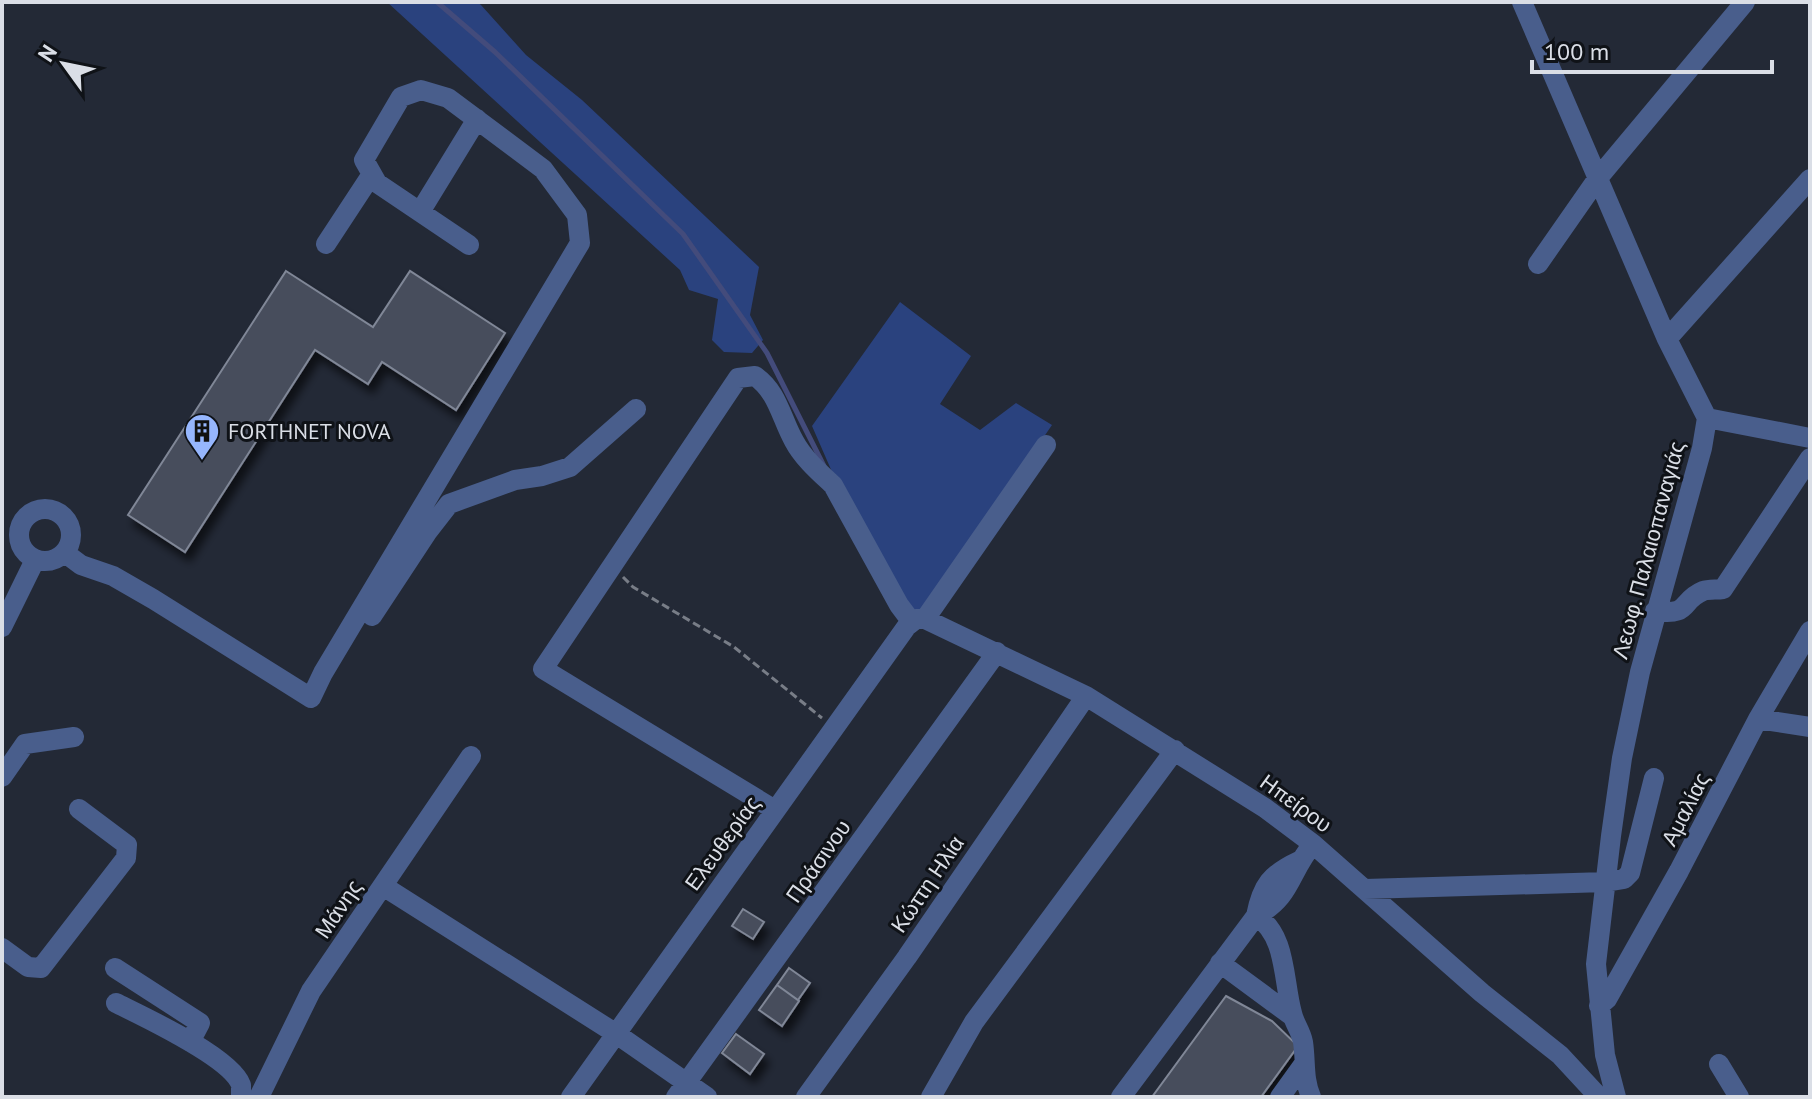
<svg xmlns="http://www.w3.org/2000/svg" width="1812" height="1099" viewBox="0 0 1812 1099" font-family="'PT Sans',sans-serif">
<defs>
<filter id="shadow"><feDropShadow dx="5" dy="9" stdDeviation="4" flood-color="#0009"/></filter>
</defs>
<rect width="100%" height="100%" fill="#232936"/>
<path fill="#2a427e" d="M 387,2 L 477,2 L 481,5 L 526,55 L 582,100 L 759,267 L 750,315 L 763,340 L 752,353 L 724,352 L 712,340 L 718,299 L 689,290 L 680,270 Z
M 900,302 L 971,356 L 940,404 L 980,430 L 1016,403 L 1052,425 L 924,612 L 904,610 L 836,481 L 812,426 Z"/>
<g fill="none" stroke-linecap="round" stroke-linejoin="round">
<path stroke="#434b7b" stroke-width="5" d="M 437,2 L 495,52 L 683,234 L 767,353 L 824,466"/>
</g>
<path fill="#474e5c" stroke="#808797" stroke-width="2" filter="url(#shadow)" d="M 286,271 L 373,327 L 410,271 L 505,333 L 456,410 L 382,362 L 368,384 L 315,350 L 185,552 L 128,515 Z
M 743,909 L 764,922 L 753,939 L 732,926 Z
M 789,968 L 810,983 L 798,1000 L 777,985 Z
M 777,985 L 799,1001 L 782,1026 L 759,1010 Z
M 1226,996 L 1272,1021 L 1298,1046 L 1261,1097 L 1152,1097 Z
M 736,1034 L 764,1054 L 750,1074 L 722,1053 Z"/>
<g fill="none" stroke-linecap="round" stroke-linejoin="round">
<path stroke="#787d87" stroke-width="3" stroke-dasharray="8 4" stroke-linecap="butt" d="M 623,577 L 633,587 L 734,647 L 822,718"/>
<path stroke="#495e8c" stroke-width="20" d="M 1522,2 L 1667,339 L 1707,418 L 1702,448 L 1640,672 L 1622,758 L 1611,836 L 1596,964 L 1605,1055 L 1616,1097
M 420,212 L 477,119
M 326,244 L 372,174
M 1538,264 L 1598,178 L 1745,2
M 1667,339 L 1810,179
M 1707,418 L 1810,438
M19 535a26 26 0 1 1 52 0a26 26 0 1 1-52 0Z
M 65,553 L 81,565 L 113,576 L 153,599 L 311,698 L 323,673 L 580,243 L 577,215 L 543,169 L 448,98 L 421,90 L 401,97 L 364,160 L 377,183 L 469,245
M 1655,611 C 1692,616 1679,601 1703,591 C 1709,589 1716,590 1723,589 L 1810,458
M 372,616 L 428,531 L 449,504 L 515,480 L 542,476 L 570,467 L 636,409
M 925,619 L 1046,445
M 2,627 L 35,560
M 1758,719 L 1810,727
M 2,777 L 25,744 L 74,737
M 775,810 L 543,669 L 738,378 L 755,376 C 778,392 781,418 794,441 C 803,458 819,472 833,485 L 899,605 L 911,621
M 383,886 L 615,1033 L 707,1097
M 1365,889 L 1606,882 L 1624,879 L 1630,873 L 1654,778
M 1256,916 C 1287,935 1283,981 1292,1013 C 1294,1023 1301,1031 1303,1042 C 1306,1062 1303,1078 1311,1097
M 1256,916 C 1262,885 1271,874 1299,861
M 2,948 L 28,967 L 41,968 L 126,858 L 127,845 L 79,809
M 1220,963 L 1292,1016
M 115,968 L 200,1023 L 190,1042
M 116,1003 C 144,1017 231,1057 241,1085 C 241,1085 241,1096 241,1097
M 1599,1006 L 1607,999 L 1679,871 L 1758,719 L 1810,631
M 1719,1064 L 1739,1097
M 259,1097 L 311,991 L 471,756
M 571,1097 L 907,626 L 916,619 L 925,619 L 1086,696 L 1265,808 L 1313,844 L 1482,993 L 1560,1055 L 1599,1097
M 676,1097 L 997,652
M 806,1097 L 907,957 L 1086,696
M 931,1097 L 974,1022 L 1175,750
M 1121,1097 L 1256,916 C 1292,897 1289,872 1313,844
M 1280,1097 L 1303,1065"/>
</g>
<defs>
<g id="building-pin" transform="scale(1.8)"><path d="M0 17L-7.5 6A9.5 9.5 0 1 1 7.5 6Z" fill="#96b6fd" stroke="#0f1217"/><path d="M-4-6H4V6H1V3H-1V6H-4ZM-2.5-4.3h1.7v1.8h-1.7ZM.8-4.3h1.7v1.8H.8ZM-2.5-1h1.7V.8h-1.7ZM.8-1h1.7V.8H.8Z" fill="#111"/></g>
</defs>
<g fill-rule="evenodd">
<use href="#building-pin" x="202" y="431"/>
</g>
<g text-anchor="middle" stroke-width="6" stroke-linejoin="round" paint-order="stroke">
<g font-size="22" fill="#dadee6" stroke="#0f1217" text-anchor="start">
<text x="228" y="439">FORTHNET NOVA</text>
</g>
<g font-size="22" fill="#dadee6" stroke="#0f1217">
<text transform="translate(1648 550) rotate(-75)" y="8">Λεωφ. Παλαιοπαναγιάς</text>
<text transform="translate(1296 803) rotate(36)" y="8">Ηπείρου</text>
<text transform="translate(1685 809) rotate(-63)" y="8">Αμαλίας</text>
<text transform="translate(722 843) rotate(-54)" y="8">Ελευθερίας</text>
<text transform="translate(818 861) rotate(-55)" y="8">Πράσινου</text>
<text transform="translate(927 884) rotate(-56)" y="8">Κώττη Ηλία</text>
<text transform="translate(338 909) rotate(-56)" y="8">Μάνης</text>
</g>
</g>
<rect width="1812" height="1099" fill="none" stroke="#dadee6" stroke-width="8"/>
<g transform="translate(64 64) rotate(303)" stroke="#0f1217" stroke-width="6" paint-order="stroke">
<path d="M0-6L14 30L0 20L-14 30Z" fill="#dadee6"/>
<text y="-12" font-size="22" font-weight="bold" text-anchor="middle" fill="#dadee6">N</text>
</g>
<path d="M1532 60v12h240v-12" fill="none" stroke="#dadee6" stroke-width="4"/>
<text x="1544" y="60" font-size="24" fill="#dadee6" stroke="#0f1217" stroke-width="6" paint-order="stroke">100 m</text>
</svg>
